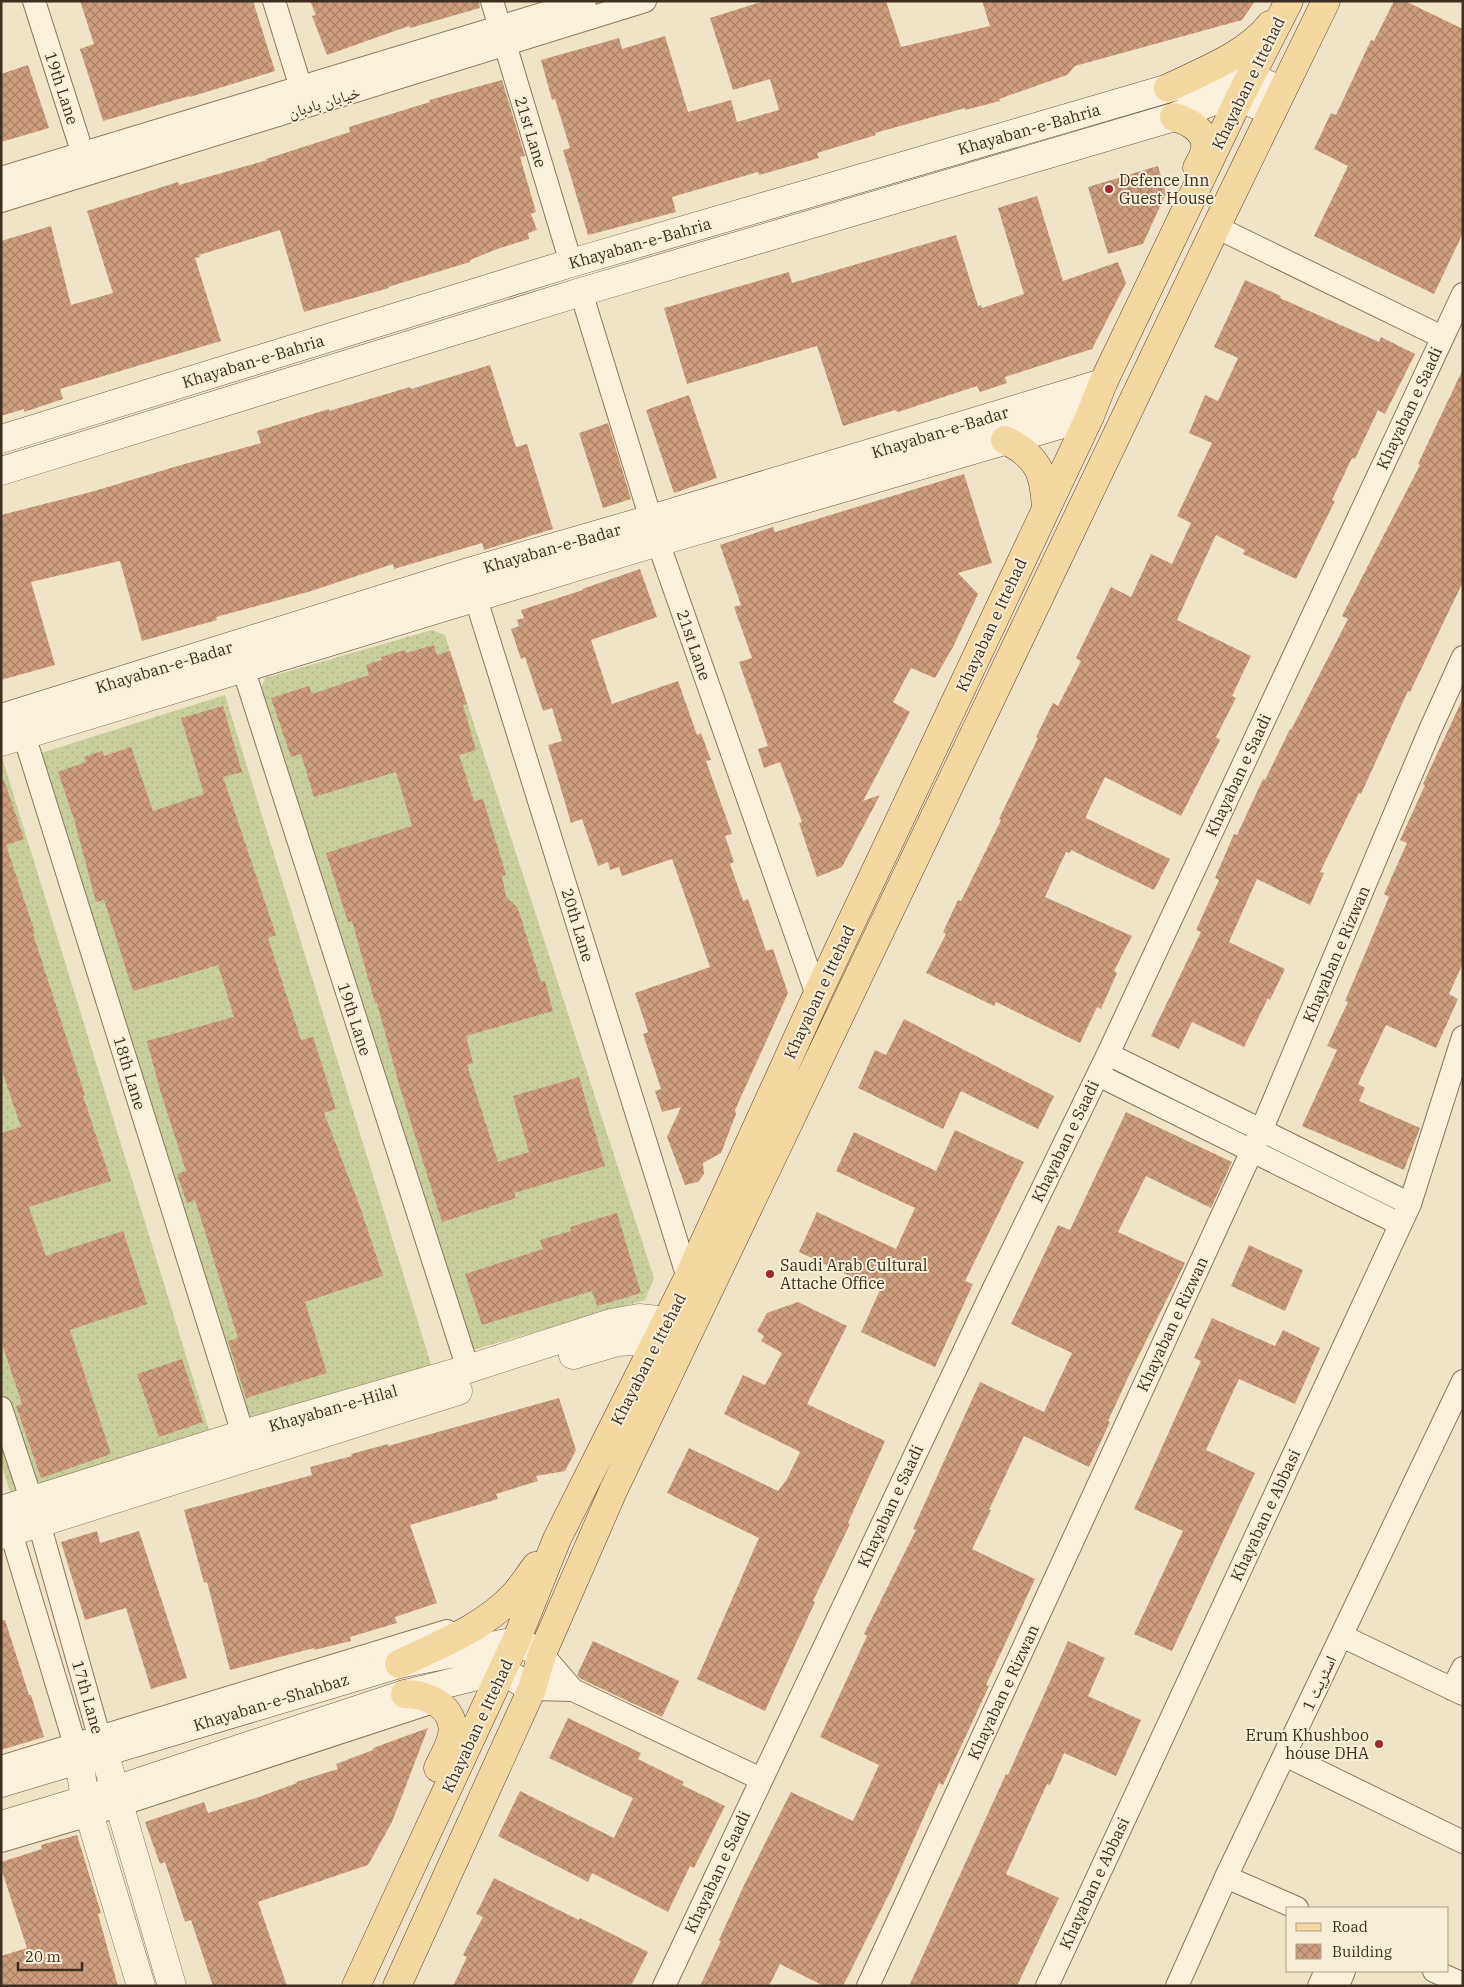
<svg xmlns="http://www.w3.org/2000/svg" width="1464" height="1987" viewBox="0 0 1464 1987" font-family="'IBM Plex Serif','Noto Naskh Arabic',serif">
<defs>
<pattern id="grass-dots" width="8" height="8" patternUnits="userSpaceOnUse" patternTransform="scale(1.25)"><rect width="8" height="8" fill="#c9cf9b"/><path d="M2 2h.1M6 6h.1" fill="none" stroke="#aeb285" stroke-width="1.8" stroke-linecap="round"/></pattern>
<pattern id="building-cross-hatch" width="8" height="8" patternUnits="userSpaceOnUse" patternTransform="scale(1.25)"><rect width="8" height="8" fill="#cf9f7d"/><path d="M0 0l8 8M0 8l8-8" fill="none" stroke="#a98266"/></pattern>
</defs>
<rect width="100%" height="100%" fill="#f0e4c8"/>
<path fill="url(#grass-dots)" d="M 432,630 L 445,635 L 654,1278 L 645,1300 L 473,1350 L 260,691 L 265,678 Z
M 225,695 L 434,1374 L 235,1435 L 38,754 Z
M 1,754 L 209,1430 L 10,1492 L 1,1463 Z"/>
<path fill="url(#building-cross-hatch)" d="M 80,1 L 253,1 L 275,71 L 190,97 L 189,96 L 103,121 L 80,49 L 94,44 Z
M 310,1 L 479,1 L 480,8 L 410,28 L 409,26 L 327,55 L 312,16 L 316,15 Z
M 764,1 L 886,1 L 901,47 L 990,26 L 982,1 L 1255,1 L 1242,20 L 1075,66 L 1067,75 L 999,99 L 1000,101 L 965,110 L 965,108 L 875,133 L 876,135 L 817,153 L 819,158 L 759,175 L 758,172 L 672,197 L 676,212 L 588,235 L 563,150 L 570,148 L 555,99 L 552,100 L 541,60 L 619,38 L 622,49 L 665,36 L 688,112 L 731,100 L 737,122 L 779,110 L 770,79 L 733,90 L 710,18 Z
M 1394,1 L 1405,1 L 1463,29 L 1463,233 L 1434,294 L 1314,236 L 1348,166 L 1314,149 L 1331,113 L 1336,115 L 1371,40 L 1374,41 Z
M 28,65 L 49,128 L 1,142 L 1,74 Z
M 502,80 L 525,156 L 520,157 L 536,212 L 531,214 L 537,230 L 528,233 L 529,239 L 497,249 L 470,260 L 470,262 L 388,287 L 389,288 L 304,312 L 280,230 L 199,255 L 200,257 L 195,258 L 221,341 L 60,389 L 63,399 L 24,412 L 24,409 L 1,416 L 1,241 L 51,226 L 71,305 L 113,293 L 87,211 L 178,182 L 179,185 L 267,160 L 266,159 L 350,132 L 349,127 L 430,102 L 429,100 Z
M 1158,166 L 1166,193 L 1143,244 L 1108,254 L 1088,187 Z
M 1037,196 L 1063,281 L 1118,262 L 1126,283 L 1092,349 L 1005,377 L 1007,383 L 980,392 L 977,386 L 898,412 L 895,410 L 843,426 L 817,346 L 687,384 L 664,308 L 789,272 L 792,283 L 956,235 L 978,306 L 981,305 L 982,308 L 1024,294 L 998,208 Z
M 1245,280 L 1281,296 L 1280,298 L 1379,342 L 1381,337 L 1415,354 L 1385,414 L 1378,410 L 1355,459 L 1352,458 L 1332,500 L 1335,501 L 1296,579 L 1243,554 L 1245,550 L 1216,535 L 1177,620 L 1251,656 L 1232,696 L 1236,698 L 1216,737 L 1220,740 L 1181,816 L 1105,777 L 1086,816 L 1086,818 L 1170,859 L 1154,890 L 1071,850 L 1070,853 L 1066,852 L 1045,897 L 1132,936 L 1114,971 L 1117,973 L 1101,1009 L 1097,1007 L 1080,1043 L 996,1002 L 994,1006 L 926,973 L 946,934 L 943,932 L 958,900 L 961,901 L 1001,820 L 999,819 L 1038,738 L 1036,737 L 1053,703 L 1058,706 L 1081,661 L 1076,658 L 1111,587 L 1131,597 L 1151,554 L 1172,564 L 1191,523 L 1177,516 L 1212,443 L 1189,433 L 1205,395 L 1218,401 L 1238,358 L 1214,347 Z
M 490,365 L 516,447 L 527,444 L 553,529 L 484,550 L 482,543 L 394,569 L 393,564 L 308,592 L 216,617 L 217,620 L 142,641 L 120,561 L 31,582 L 55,665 L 1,680 L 1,515 L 91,492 L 181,465 L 261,443 L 257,431 L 329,409 L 329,411 L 410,387 L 411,389 Z
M 1463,369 L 1463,582 L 1410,692 L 1408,691 L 1361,794 L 1359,793 L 1320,872 L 1324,873 L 1310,905 L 1257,879 L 1229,942 L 1285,969 L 1270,1000 L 1268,998 L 1244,1047 L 1192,1022 L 1179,1049 L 1151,1036 L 1201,932 L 1196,930 L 1219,880 L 1215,878 L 1234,834 L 1237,835 L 1263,779 L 1265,780 L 1290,729 L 1291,730 L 1348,619 L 1342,616 L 1420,465 L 1418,464 Z
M 689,395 L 717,478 L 674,493 L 646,410 Z
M 608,423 L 631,499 L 603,508 L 579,433 Z
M 964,474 L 992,563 L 958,573 L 978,594 L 953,647 L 935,678 L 911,668 L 893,702 L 910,712 L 863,801 L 880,795 L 842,867 L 817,877 L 799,823 L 802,822 L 780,762 L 764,768 L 758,749 L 768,746 L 739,662 L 752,658 L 734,607 L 741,605 L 720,545 L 773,527 L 775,532 Z
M 640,569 L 657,617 L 591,640 L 612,704 L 678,681 L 697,735 L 701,733 L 711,760 L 706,761 L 732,834 L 725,836 L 734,862 L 730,864 L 743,901 L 748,899 L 766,951 L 773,949 L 788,993 L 735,1110 L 736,1114 L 721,1153 L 703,1163 L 704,1174 L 698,1182 L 685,1185 L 667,1137 L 681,1107 L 662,1112 L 655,1091 L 661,1089 L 643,1034 L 648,1032 L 635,993 L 710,967 L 672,859 L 622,876 L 619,867 L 610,870 L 608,862 L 598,866 L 582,819 L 571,823 L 548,745 L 562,741 L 552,708 L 543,711 L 525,657 L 521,659 L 511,629 L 519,626 L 517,620 L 524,618 L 521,610 L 583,590 L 582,589 Z
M 434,645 L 437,655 L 450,651 L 467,704 L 463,705 L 476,750 L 459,755 L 474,801 L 483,799 L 506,875 L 502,876 L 506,897 L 516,906 L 519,912 L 541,982 L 545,981 L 553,1011 L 466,1036 L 473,1063 L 467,1065 L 498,1162 L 529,1152 L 513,1096 L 579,1077 L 605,1166 L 514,1193 L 516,1198 L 442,1222 L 400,1088 L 377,1003 L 375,1003 L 352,921 L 348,922 L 326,853 L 412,826 L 396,772 L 314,797 L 301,754 L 291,757 L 271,698 L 309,686 L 312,694 L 369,675 L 366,665 L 382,660 L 381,657 L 405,650 L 406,653 Z
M 1463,698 L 1463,963 L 1449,994 L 1458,999 L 1436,1048 L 1386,1025 L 1358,1084 L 1365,1088 L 1359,1101 L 1420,1128 L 1404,1170 L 1302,1126 L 1337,1050 L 1327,1046 L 1348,1002 L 1345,1001 L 1389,897 L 1384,894 L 1407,843 L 1400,840 L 1425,785 L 1423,784 Z
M 223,706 L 242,772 L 223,777 L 276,935 L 268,938 L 301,1040 L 313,1037 L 336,1109 L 324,1113 L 360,1207 L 383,1276 L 305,1302 L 327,1373 L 246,1398 L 228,1341 L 238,1338 L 195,1200 L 187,1203 L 177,1174 L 186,1171 L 160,1090 L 147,1041 L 234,1017 L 218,965 L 133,991 L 104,900 L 96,902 L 74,819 L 58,772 L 86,762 L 84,757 L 102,751 L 104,756 L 131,747 L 153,811 L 204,794 L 181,718 Z
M 4,780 L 24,839 L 6,845 L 35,933 L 33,934 L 85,1095 L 83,1096 L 111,1181 L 29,1207 L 46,1256 L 123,1231 L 147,1304 L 70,1330 L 111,1454 L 41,1478 L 16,1406 L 22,1404 L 1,1341 L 1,1133 L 21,1127 L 1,1068 L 1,781 Z
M 904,1019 L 1054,1096 L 1038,1129 L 961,1091 L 943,1129 L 858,1088 L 875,1050 L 886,1055 Z
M 1126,1112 L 1232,1162 L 1211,1208 L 1146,1176 L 1118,1232 L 1185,1263 L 1131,1371 L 1108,1421 L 1110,1422 L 1089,1467 L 1024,1436 L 989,1510 L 991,1510 L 972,1549 L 1035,1579 L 986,1685 L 989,1686 L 943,1785 L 939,1783 L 893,1886 L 843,1986 L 824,1986 L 780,1964 L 769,1986 L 700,1986 L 721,1941 L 719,1940 L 745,1883 L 791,1792 L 853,1821 L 879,1765 L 820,1737 L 867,1636 L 864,1634 L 916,1530 L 913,1529 L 980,1382 L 1044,1412 L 1072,1353 L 1011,1324 L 1058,1225 L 1070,1230 Z
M 955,1130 L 1024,1162 L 965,1281 L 973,1284 L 935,1367 L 861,1332 L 880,1290 L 799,1252 L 817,1212 L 896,1249 L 915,1208 L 836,1171 L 854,1132 L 936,1171 Z
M 617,1213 L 641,1293 L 597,1306 L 592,1291 L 482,1325 L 465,1274 L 543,1249 L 540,1240 L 571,1231 L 570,1227 Z
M 1249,1245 L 1303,1270 L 1285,1311 L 1231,1286 Z
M 798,1302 L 847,1326 L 807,1404 L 885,1441 L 848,1523 L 850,1524 L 813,1601 L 815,1602 L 765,1711 L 697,1679 L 759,1538 L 667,1493 L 689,1448 L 778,1491 L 787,1479 L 800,1452 L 724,1414 L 743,1375 L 765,1385 L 782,1353 L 761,1341 L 764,1336 L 757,1331 L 767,1313 Z
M 1212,1318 L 1275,1346 L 1283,1330 L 1320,1348 L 1295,1404 L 1239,1379 L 1206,1450 L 1255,1473 L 1172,1651 L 1134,1634 L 1183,1531 L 1134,1509 L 1201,1361 L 1194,1358 Z
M 182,1359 L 203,1422 L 159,1437 L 137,1374 Z
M 559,1398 L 576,1450 L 565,1471 L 536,1476 L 538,1481 L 496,1494 L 498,1499 L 410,1525 L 437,1603 L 395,1617 L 397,1623 L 350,1637 L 351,1641 L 314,1650 L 314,1648 L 230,1670 L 207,1582 L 204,1583 L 184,1510 L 312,1475 L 310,1467 L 352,1456 L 351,1454 L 388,1444 L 388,1446 Z
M 97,1531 L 100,1543 L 139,1531 L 187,1678 L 151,1689 L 126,1608 L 85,1620 L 61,1542 Z
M 1,1620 L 5,1620 L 29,1695 L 31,1695 L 44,1737 L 1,1750 Z
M 593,1641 L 679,1681 L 662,1717 L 581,1679 L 577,1675 Z
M 1068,1641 L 1105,1658 L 1088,1696 L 1141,1720 L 1116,1776 L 1064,1753 L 1050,1785 L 1047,1784 L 1006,1874 L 1059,1898 L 1017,1986 L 909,1986 L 1006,1774 L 1008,1775 Z
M 568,1718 L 641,1753 L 638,1759 L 684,1782 L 682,1785 L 725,1806 L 694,1868 L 690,1866 L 668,1912 L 592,1873 L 588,1882 L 498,1836 L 520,1791 L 614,1838 L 633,1798 L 549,1758 Z
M 428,1728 L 392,1822 L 368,1865 L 258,1902 L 287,1986 L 213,1986 L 191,1920 L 185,1922 L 165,1862 L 160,1864 L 145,1822 L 204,1802 L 208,1813 L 256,1798 L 297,1783 L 296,1782 L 338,1769 L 336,1764 L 373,1750 L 373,1748 Z
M 77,1835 L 101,1913 L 98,1914 L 118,1986 L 1,1986 L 1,1956 L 27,1948 L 1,1868 L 1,1862 L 42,1849 L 41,1845 Z
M 494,1878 L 579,1920 L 580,1918 L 648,1952 L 631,1986 L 453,1986 L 467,1957 L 463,1955 L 483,1917 L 476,1914 Z"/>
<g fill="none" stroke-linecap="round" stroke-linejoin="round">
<g stroke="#8d765c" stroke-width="24">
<path id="minor" d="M 34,1 L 87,167
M 274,1 L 301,88
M 492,1 L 571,263
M 1,178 L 585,1
M 1,201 L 645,1
M 1216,227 L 1442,337
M 581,292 L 658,542 L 817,995
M 471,583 L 688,1278
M 243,668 L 468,1369
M 19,719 L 243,1434
M 1108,1054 L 1410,1204
M 1098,1075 L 1400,1224
M 1,1408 L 39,1523 L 103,1750
M 6,1516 L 79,1758
M 1342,1636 L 1463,1694
M 542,1654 L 573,1690
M 532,1689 L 573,1690 L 761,1779
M 1452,1689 L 1463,1668
M 1285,1755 L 1463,1842
M 1,1767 L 447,1631
M 1,1841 L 89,1815 L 436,1701
M 1226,1877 L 1297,1908
M 1434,1971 L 1463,1984
M 664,1986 L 994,1288 L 1108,1054 L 1463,294
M 868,1986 L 1261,1131 L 1430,730 L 1463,657
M 1047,1986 L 1410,1204 L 1463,1037
M 1177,1986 L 1226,1877 L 1463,1381
M 1319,1986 L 1326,1971
M 1338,1986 L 1344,1971"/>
</g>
<g stroke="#8d765c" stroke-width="29">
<path id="tertiary" d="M 573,1355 L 617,1342 L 634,1341 L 654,1348
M 1,1510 L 243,1434 L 468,1369 L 611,1323 L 639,1318 L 667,1321
M 1,1535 L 458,1391
M 104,1752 L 172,1986
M 79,1759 L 85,1800 L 141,1986"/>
</g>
<g stroke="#6f573f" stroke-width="29">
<path id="secondary" d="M 1,439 L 571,263 L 1207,77 L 1251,77 L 1282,91
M 1,471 L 581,292 L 1174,117 L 1216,100 L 1236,97 L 1272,111
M 1,718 L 468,572 L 651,519 L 1103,383
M 1,742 L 658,542 L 1090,416
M 1,1783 L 399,1664 L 516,1641 L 535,1650
M 1,1825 L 85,1800 L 405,1694 L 502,1670 L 532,1689"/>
</g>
<g stroke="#5b4430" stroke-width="29">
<path id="primary" d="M 1168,88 C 1203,71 1245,56 1270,25
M 1174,117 C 1189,121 1211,133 1204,153 C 1203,158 1199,163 1197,168
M 1005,440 C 1039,457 1044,473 1046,509
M 399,1664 C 439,1645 485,1627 515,1594 C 523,1585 529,1575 536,1566
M 405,1694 C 427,1694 457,1707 452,1735 C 450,1746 443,1758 438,1768
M 356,1986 L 516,1641 L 557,1539 L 688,1278 L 817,995 L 1090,416 L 1103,383 L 1240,97 L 1289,1
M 397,1986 L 532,1689 L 542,1654 L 613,1491 L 1216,227 L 1326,1"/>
</g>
<use href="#minor" stroke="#faf1dc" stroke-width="22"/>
<use href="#tertiary" stroke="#faf1dc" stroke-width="28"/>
<use href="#secondary" stroke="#faf1dc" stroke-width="28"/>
<use href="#primary" stroke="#f3d9a0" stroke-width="28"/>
</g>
<g fill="#9e2a2b" stroke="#f7eed8" stroke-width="2">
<circle cx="1109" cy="189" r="5"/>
<circle cx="770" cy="1274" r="5"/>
<circle cx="1379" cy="1744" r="5"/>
</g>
<g text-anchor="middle" stroke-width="4" stroke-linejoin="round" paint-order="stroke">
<g font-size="16" fill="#3d2e20" stroke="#f7eed8">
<text transform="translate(1248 83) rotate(-64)" y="6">Khayaban e Ittehad</text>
<text transform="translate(62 88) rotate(72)" y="6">19th Lane</text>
<text transform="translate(324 102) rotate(-17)" y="6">خیابان بادبان</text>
<text transform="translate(1029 129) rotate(-16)" y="6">Khayaban-e-Bahria</text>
<text transform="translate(531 132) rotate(73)" y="6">21st Lane</text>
<text transform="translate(640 243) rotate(-16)" y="6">Khayaban-e-Bahria</text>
<text transform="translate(253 361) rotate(-17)" y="6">Khayaban-e-Bahria</text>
<text transform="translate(1409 408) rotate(-65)" y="6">Khayaban e Saadi</text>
<text transform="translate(940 432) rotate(-17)" y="6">Khayaban-e-Badar</text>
<text transform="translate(552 548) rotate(-16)" y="6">Khayaban-e-Badar</text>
<text transform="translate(991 625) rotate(-65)" y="6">Khayaban e Ittehad</text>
<text transform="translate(694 645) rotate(71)" y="6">21st Lane</text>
<text transform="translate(164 667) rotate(-17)" y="6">Khayaban-e-Badar</text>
<text transform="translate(1238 775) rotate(-65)" y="6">Khayaban e Saadi</text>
<text transform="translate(578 925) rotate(73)" y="6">20th Lane</text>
<text transform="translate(1336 954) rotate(-67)" y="6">Khayaban e Rizwan</text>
<text transform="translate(819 992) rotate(-65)" y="6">Khayaban e Ittehad</text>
<text transform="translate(355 1019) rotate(72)" y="6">19th Lane</text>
<text transform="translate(130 1073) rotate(73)" y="6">18th Lane</text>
<text transform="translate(1065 1141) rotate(-64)" y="6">Khayaban e Saadi</text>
<text transform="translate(1172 1324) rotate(-65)" y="6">Khayaban e Rizwan</text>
<text transform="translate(648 1359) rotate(-63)" y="6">Khayaban e Ittehad</text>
<text transform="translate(333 1408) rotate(-16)" y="6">Khayaban-e-Hilal</text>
<text transform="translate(890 1506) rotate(-65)" y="6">Khayaban e Saadi</text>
<text transform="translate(1265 1515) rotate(-65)" y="6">Khayaban e Abbasi</text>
<text transform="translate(1319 1683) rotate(-65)" y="6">اسٹریٹ 1</text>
<text transform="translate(1003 1692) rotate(-65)" y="6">Khayaban e Rizwan</text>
<text transform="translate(88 1697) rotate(74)" y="6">17th Lane</text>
<text transform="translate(271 1702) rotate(-17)" y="6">Khayaban-e-Shahbaz</text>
<text transform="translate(477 1726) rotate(-65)" y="6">Khayaban e Ittehad</text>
<text transform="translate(717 1872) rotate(-65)" y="6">Khayaban e Saadi</text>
<text transform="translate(1094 1883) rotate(-65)" y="6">Khayaban e Abbasi</text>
</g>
<g font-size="16" fill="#3d2e20" stroke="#f7eed8" text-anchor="start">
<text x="1119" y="186">Defence Inn<tspan x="1119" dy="18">Guest House</tspan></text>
<text x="780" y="1271">Saudi Arab Cultural<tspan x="780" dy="18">Attache Office</tspan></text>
<text x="1369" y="1741" text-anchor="end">Erum Khushboo<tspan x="1369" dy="18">house DHA</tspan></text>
</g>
</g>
<rect width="1464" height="1987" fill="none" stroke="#3d2e20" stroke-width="5"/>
<rect x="1286" y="1907" width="162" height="65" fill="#f7eed8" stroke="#ada18e"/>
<rect x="1296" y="1923" width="25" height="8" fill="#f3d9a0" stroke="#ada18e"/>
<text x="1332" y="1932" font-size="15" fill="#3d2e20">Road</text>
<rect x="1296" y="1944" width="25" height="15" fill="url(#building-cross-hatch)" stroke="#ada18e"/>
<text x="1332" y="1957" font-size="15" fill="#3d2e20">Building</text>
<path d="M18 1962v8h64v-8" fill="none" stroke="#3d2e20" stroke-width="2.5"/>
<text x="25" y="1962" font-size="15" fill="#3d2e20" stroke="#f7eed8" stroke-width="4" paint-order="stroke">20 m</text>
</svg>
